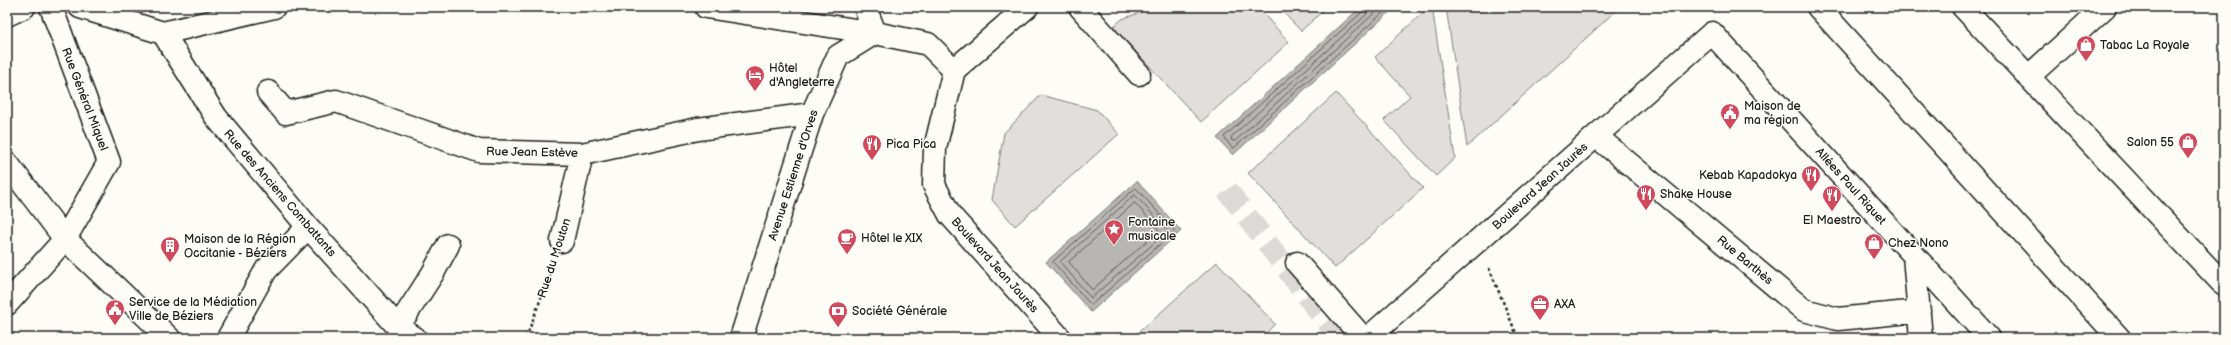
<svg xmlns="http://www.w3.org/2000/svg" width="2231" height="345" viewBox="0 0 2231 345" font-family="'Balsamiq Sans',sans-serif">
<rect width="100%" height="100%" fill="#fdfcf7"/>
<filter id="ink" filterUnits="userSpaceOnUse"><feTurbulence type="fractalNoise" baseFrequency=".025" numOctaves="2"/><feDisplacementMap in="SourceGraphic" scale="8" xChannelSelector="R" yChannelSelector="G"/><feConvolveMatrix kernelMatrix="1 2 1 2 8 2 1 2 1" color-interpolation-filters="sRGB"/></filter>
<g filter="url(#ink)">
<path fill="#e0dfdb" stroke="#7e7e7c" d="M 1155,7 L 1257,7 L 1289,42 L 1201,122 L 1113,27 L 1122,19 Z
M 1278,7 L 1327,7 L 1301,31 Z
M 1429,7 L 1432,7 L 1455,158 L 1436,176 L 1384,120 L 1410,96 L 1375,57 Z
M 1446,7 L 1620,7 L 1467,147 Z
M 1336,93 L 1423,188 L 1335,268 L 1248,173 Z
M 1041,95 L 1097,110 L 1119,134 L 1015,226 L 992,200 L 1004,133 Z
M 1217,262 L 1275,324 L 1261,338 L 1132,338 Z"/>
<path fill="#b7b6b2" stroke="#797876" d="M 1361,7 L 1395,7 L 1233,155 L 1217,138 Z
M 1137,181 L 1181,231 L 1091,312 L 1046,262 Z"/>
<g fill="none" stroke-linecap="round" stroke-linejoin="round">
<path stroke="#5a5a58" stroke-width="1" d="M 1364,7 L 1362,12 L 1224,137 L 1232,148 L 1234,148 L 1389,7
M 1369,7 L 1366,15 L 1231,137 L 1232,141 L 1235,141 L 1381,7
M 1136,188 L 1175,231 L 1091,305 L 1053,262 Z
M 1135,195 L 1168,231 L 1091,298 L 1060,262 Z
M 1135,203 L 1159,230 L 1092,290 L 1069,262 Z"/>
<path stroke="#dbdad6" stroke-width="22" stroke-dasharray="22 11" stroke-linecap="butt" d="M 1227,190 L 1339,338"/>
<g stroke="#1c1c1c" stroke-width="25">
<path id="minor" d="M 80,7 L 163,33 L 274,7
M 706,7 L 875,33 L 928,44 L 954,70
M 865,7 L 875,33
M 1027,7 L 954,70 L 935,148 L 934,185 L 950,215 L 1060,338
M 1080,7 L 1139,74
M 1818,7 L 2119,338
M 7,15 L 24,7
M 163,33 L 216,117 L 308,227 L 398,327 L 415,338
M 2028,77 L 2105,7
M 268,92 L 286,113 L 336,101 L 479,151 L 582,154 L 698,129 L 812,114
M 1596,136 L 1804,310 L 1838,319 L 1919,311
M 562,241 L 582,154
M 1914,256 L 1921,338
M 1297,263 L 1363,338
M 7,304 L 65,239 L 109,162 L 51,7
M 398,327 L 433,273 L 448,245
M 228,338 L 266,270 L 308,227
M 741,338 L 812,114 L 838,56 L 875,33
M 1368,338 L 1712,33 L 1989,338"/>
</g>
<g stroke="#1c1c1c" stroke-width="25">
<path id="major" d="M 1963,7 L 2224,285
M 7,163 L 65,239 L 169,338"/>
</g>
<path stroke="#1c1c1c" stroke-width="2.5" stroke-dasharray="3 3" stroke-linecap="butt" d="M 1489,268 L 1518,338
M 526,338 L 553,266"/>
<use href="#minor" stroke="#fdfcf7" stroke-width="22"/>
<use href="#major" stroke="#fdfcf7" stroke-width="22"/>
</g>
</g>
<defs>
<g id="shop-pin" transform="scale(1)"><path d="M0 17L-7.5 6A9.5 9.5 0 1 1 7.5 6Z" fill="#d1495b" stroke="#fdfcf7"/><path d="M-5-2.5h2.3a2.7 3.5 0 0 1 5.4 0H5L5.5 6h-11ZM-1.5-2.5h3a1.5 2.3 0 0 0-3 0Z" fill="#fff"/></g>
<g id="hotel-pin" transform="scale(1)"><path d="M0 17L-7.5 6A9.5 9.5 0 1 1 7.5 6Z" fill="#d1495b" stroke="#fdfcf7"/><path d="M-6-4.5h1.5V1H6V5H4.5V3h-9V5H-6ZM-4 0a1.8 1.8 0 1 1 3.6 0ZM.5 0V-2.5h3Q6-2.5 6 0Z" fill="#fff"/></g>
<g id="civic-pin" transform="scale(1)"><path d="M0 17L-7.5 6A9.5 9.5 0 1 1 7.5 6Z" fill="#d1495b" stroke="#fdfcf7"/><path d="M-.6-6.5H3V-4.5H.6V-3L4-1V1h2V6H-6V1h2V-1L-.6-3ZM-1.2 2.5V6h2.4V2.5Z" fill="#fff"/></g>
<g id="restaurant-pin" transform="scale(1)"><path d="M0 17L-7.5 6A9.5 9.5 0 1 1 7.5 6Z" fill="#d1495b" stroke="#fdfcf7"/><path d="M-5-6h1v4h1v-4h1v4h1v-4h1v5L-1.5 .5V6h-2V.5L-5-1ZM5-6V6H3V1.5H1.5Q1.5-4 5-6Z" fill="#fff"/></g>
<g id="sight-pin" transform="scale(1)"><path d="M0 17L-7.5 6A9.5 9.5 0 1 1 7.5 6Z" fill="#d1495b" stroke="#fdfcf7"/><path d="M0-6L1.8-2.2L6-1.7L2.9 1.2L3.7 5.4L0 3.3L-3.7 5.4L-2.9 1.2L-6-1.7L-1.8-2.2Z" fill="#fff"/></g>
<g id="cafe-pin" transform="scale(1)"><path d="M0 17L-7.5 6A9.5 9.5 0 1 1 7.5 6Z" fill="#d1495b" stroke="#fdfcf7"/><path d="M-5.5-4.5H6V0H3Q3 3.5 0 3.5H-2.5Q-5.5 3.5-5.5 0ZM3-3.2v2h1.7v-2ZM-6 4.5H4V6H-6Z" fill="#fff"/></g>
<g id="building-pin" transform="scale(1)"><path d="M0 17L-7.5 6A9.5 9.5 0 1 1 7.5 6Z" fill="#d1495b" stroke="#fdfcf7"/><path d="M-4-6H4V6H1V3H-1V6H-4ZM-2.5-4.3h1.7v1.8h-1.7ZM.8-4.3h1.7v1.8H.8ZM-2.5-1h1.7V.8h-1.7ZM.8-1h1.7V.8H.8Z" fill="#fff"/></g>
<g id="office-pin" transform="scale(1)"><path d="M0 17L-7.5 6A9.5 9.5 0 1 1 7.5 6Z" fill="#d1495b" stroke="#fdfcf7"/><path d="M-6-3h4V-5.5h4V-3h4V5H-6ZM-1-4.5V-3h2v-1.5ZM-6 0V1H6V0Z" fill="#fff"/></g>
<g id="bank-pin" transform="scale(1)"><path d="M0 17L-7.5 6A9.5 9.5 0 1 1 7.5 6Z" fill="#d1495b" stroke="#fdfcf7"/><path d="M-6-4H6V4H-6ZM0-2.3a2.3 2.3 0 1 0 0 4.6a2.3 2.3 0 1 0 0-4.6Z" fill="#fff"/></g>
</defs>
<g fill-rule="evenodd">
<use href="#shop-pin" x="2086" y="45"/>
<use href="#hotel-pin" x="755" y="75"/>
<use href="#civic-pin" x="1730" y="113"/>
<use href="#shop-pin" x="2188" y="142"/>
<use href="#restaurant-pin" x="872" y="144"/>
<use href="#restaurant-pin" x="1811" y="175"/>
<use href="#restaurant-pin" x="1646" y="194"/>
<use href="#restaurant-pin" x="1832" y="195"/>
<use href="#sight-pin" x="1114" y="229"/>
<use href="#cafe-pin" x="847" y="238"/>
<use href="#shop-pin" x="1874" y="243"/>
<use href="#building-pin" x="170" y="246"/>
<use href="#office-pin" x="1540" y="304"/>
<use href="#civic-pin" x="115" y="309"/>
<use href="#bank-pin" x="838" y="311"/>
</g>
<g text-anchor="middle" stroke-width="3" stroke-linejoin="round" paint-order="stroke">
<g font-size="12" fill="#1c1c1c" stroke="#fdfcf7" text-anchor="start">
<text x="2100" y="49">Tabac La Royale</text>
<text x="769" y="72">Hôtel<tspan x="769" dy="14">d'Angleterre</tspan></text>
<text x="1744" y="110">Maison de<tspan x="1744" dy="14">ma région</tspan></text>
<text x="2174" y="146" text-anchor="end">Salon 55</text>
<text x="886" y="148">Pica Pica</text>
<text x="1797" y="179" text-anchor="end">Kebab Kapadokya</text>
<text x="1660" y="198">Shake House</text>
<text x="1832" y="224" text-anchor="middle">El Maestro</text>
<text x="1128" y="226">Fontaine<tspan x="1128" dy="14">musicale</tspan></text>
<text x="861" y="242">Hôtel le XIX</text>
<text x="184" y="243">Maison de la Région<tspan x="184" dy="14">Occitanie - Béziers</tspan></text>
<text x="1888" y="247">Chez Nono</text>
<text x="129" y="306">Service de la Médiation<tspan x="129" dy="14">Ville de Béziers</tspan></text>
<text x="1554" y="308">AXA</text>
<text x="852" y="315">Société Générale</text>
</g>
<g font-size="12" fill="#1c1c1c" stroke="#fdfcf7">
<text transform="translate(85 99) rotate(69)" y="4">Rue Général Miquel</text>
<text transform="translate(532 152) rotate(1)" y="4">Rue Jean Estève</text>
<text transform="translate(793 175) rotate(-72)" y="4">Avenue Estienne d'Orves</text>
<text transform="translate(1540 186) rotate(-42)" y="4">Boulevard Jean Jaurès</text>
<text transform="translate(1851 186) rotate(48)" y="4">Allées Paul Riquet</text>
<text transform="translate(280 193) rotate(49)" y="4">Rue des Anciens Combattants</text>
<text transform="translate(554 258) rotate(-72)" y="4">Rue du Mouton</text>
<text transform="translate(1745 260) rotate(40)" y="4">Rue Barthès</text>
<text transform="translate(995 265) rotate(48)" y="4">Boulevard Jean Jaurès</text>
</g>
</g>
<rect width="2231" height="345" fill="none" stroke="#fdfcf7" stroke-width="24"/>
<rect x="12" y="12" width="2207" height="321" fill="none" stroke="#1c1c1c" stroke-width="1.5" filter="url(#ink)"/>
</svg>
